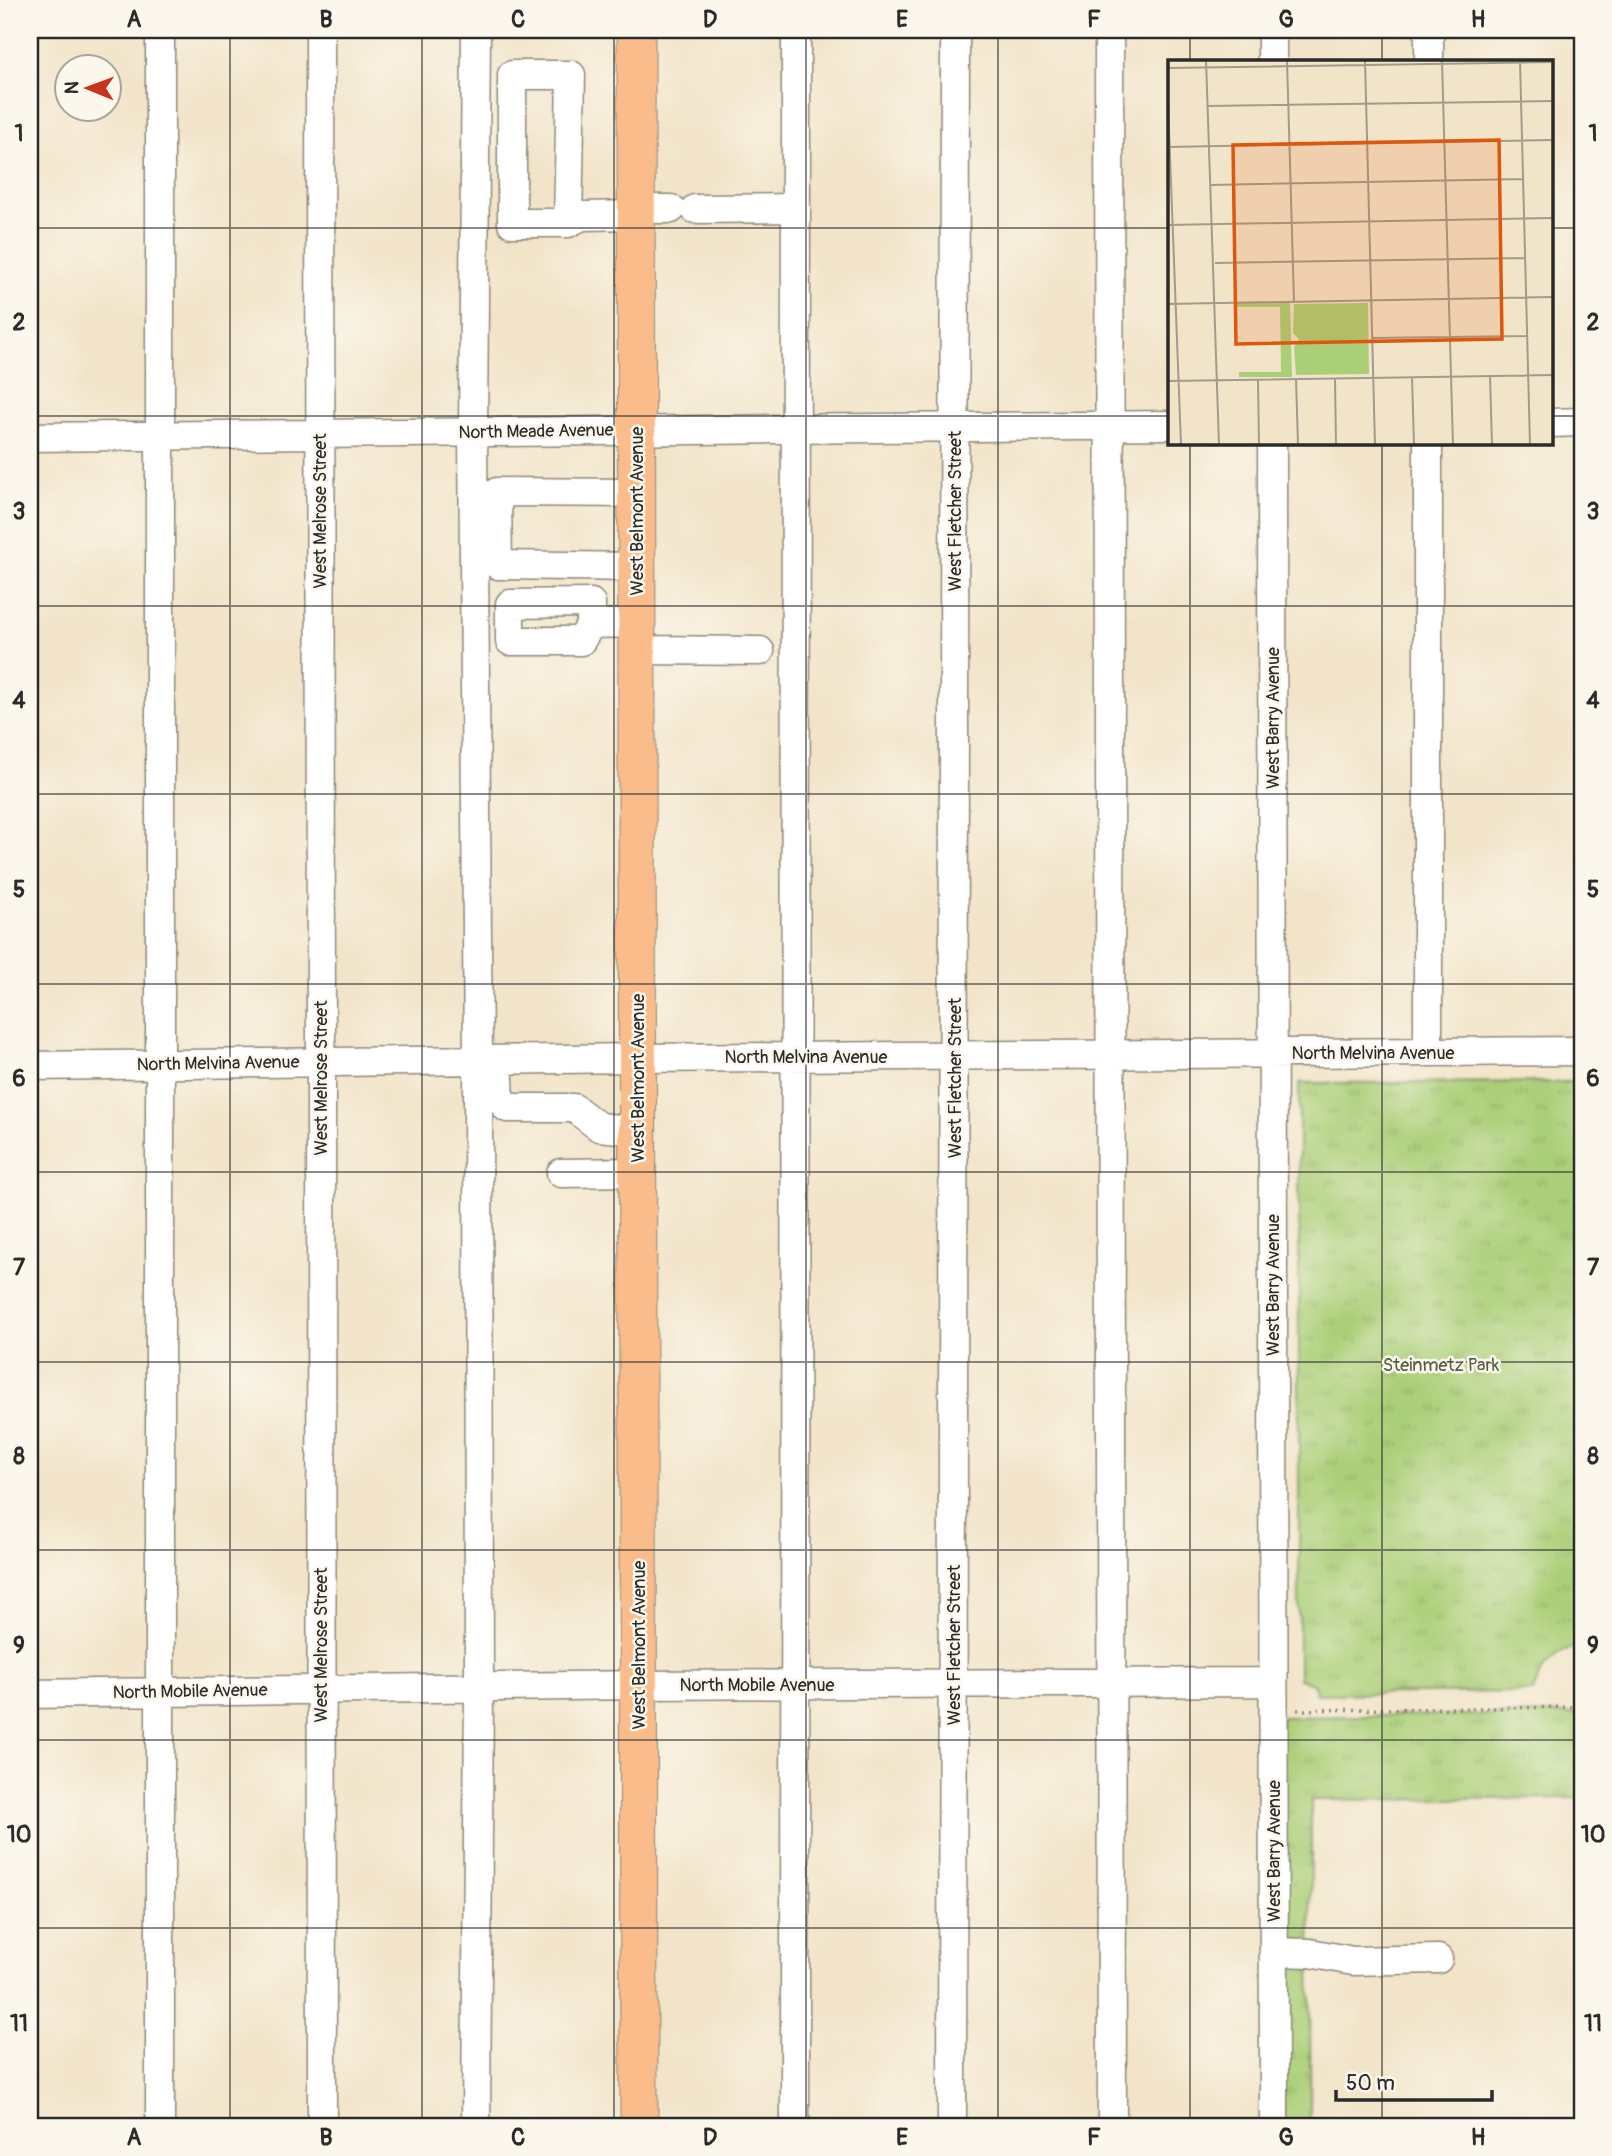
<svg xmlns="http://www.w3.org/2000/svg" width="1612" height="2156" viewBox="0 0 1612 2156" font-family="Pangolin,sans-serif">
<defs>
<pattern id="park-tufts" width="24" height="20" patternUnits="userSpaceOnUse" patternTransform="scale(1.75)"><rect width="24" height="20" fill="#abcf78"/><path d="M3 7l-1-3M5 7V3M7 7l1-3M15 17l-1-3M17 17v-4M19 17l1-3" fill="none" stroke="#93b268"/></pattern>
</defs>
<rect width="100%" height="100%" fill="#fbf7ec"/>
<filter id="ink" filterUnits="userSpaceOnUse"><feTurbulence type="fractalNoise" baseFrequency=".0143" numOctaves="2"/><feDisplacementMap in="SourceGraphic" scale="14" xChannelSelector="R" yChannelSelector="G"/><feConvolveMatrix kernelMatrix="1 2 1 2 8 2 1 2 1" color-interpolation-filters="sRGB"/></filter>
<filter id="wash" filterUnits="userSpaceOnUse"><feTurbulence type="fractalNoise" baseFrequency=".00686" numOctaves="4" result="noise"/><feDisplacementMap in="SourceGraphic" scale="28" xChannelSelector="R" yChannelSelector="G"/><feGaussianBlur stdDeviation="1.57" result="paint"/><feColorMatrix in="noise" values="0 0 0 0 0 0 0 0 0 0 0 0 0 0 0 0 0 1.4 0 .05"/><feComposite in="paint" operator="in"/></filter>
<g filter="url(#wash)">
<rect width="100%" height="100%" fill="#f2e4c9"/>
<path fill="url(#park-tufts)" stroke="#6b7d52" stroke-width="2" d="M 1582,1082 L 1582,1647 C 1557,1646 1538,1669 1533,1692 L 1316,1694 L 1313,1683 L 1299,1679 L 1299,1083 Z
M 1582,1714 L 1582,1798 L 1311,1800 L 1310,2126 L 1281,2126 L 1281,1717 Z"/>
</g>
<g filter="url(#ink)">
<g fill="none" stroke-linecap="round" stroke-linejoin="round">
<g stroke="#8e887a" stroke-width="31">
<path id="minor" d="M 160,30 L 160,2126
M 320,30 L 322,2126
M 476,30 L 473,432 L 478,1060 L 479,1688 L 476,2126
M 1109,30 L 1112,2126
M 1272,30 L 1272,61
M 1429,61 L 1429,30
M 637,209 L 671,209
M 695,209 L 795,208
M 568,223 L 571,75 L 512,75 L 512,223 L 568,223 L 582,216 L 637,215
M 1551,423 L 1582,422
M 30,437 L 1169,425
M 1272,443 L 1274,2126
M 1428,443 L 1428,1052
M 637,493 L 497,492 L 498,565 L 637,567
M 591,624 L 581,641 L 510,641 L 510,604 L 591,603 L 591,624 L 637,623
M 637,650 L 760,651
M 498,1060 L 500,1099 L 507,1108 L 574,1108 L 599,1127 L 638,1131
M 30,1066 L 638,1058 L 1582,1051
M 561,1173 L 638,1172
M 30,1694 L 639,1685 L 1273,1682
M 1274,1952 L 1310,1953 L 1353,1961 L 1438,1959
M 795,2126 L 796,30
M 952,2126 L 955,30"/>
</g>
<g stroke="#8e887a" stroke-width="39">
<path id="major" d="M 636,30 L 639,2126"/>
</g>
<path stroke="#8e887a" stroke-width="3.5" stroke-dasharray="2 5" stroke-linecap="butt" d="M 1297,1710 L 1582,1707"/>
<use href="#minor" stroke="#fff" stroke-width="28"/>
<use href="#major" stroke="#fabc8b" stroke-width="37"/>
</g>
</g>
<path fill="none" stroke="#2b2b2b" stroke-width="2" stroke-opacity="0.55" d="M 230,30 L 230,2126M 422,30 L 422,2126M 614,30 L 614,2126M 806,30 L 806,2126M 998,30 L 998,2126M 1190,30 L 1190,61M 1382,30 L 1382,61M 30,228 L 1169,228M 1551,228 L 1582,228M 30,416 L 1169,416M 1551,416 L 1582,416M 1190,443 L 1190,2126M 1382,443 L 1382,2126M 30,606 L 1582,606M 30,794 L 1582,794M 30,984 L 1582,984M 30,1172 L 1582,1172M 30,1362 L 1582,1362M 30,1550 L 1582,1550M 30,1740 L 1582,1740M 30,1928 L 1582,1928"/>
<g text-anchor="middle" stroke-width="5" stroke-linejoin="round" paint-order="stroke">
<g font-size="18" fill="#2b2b2b" stroke="#fbf7ec">
<text transform="translate(536 431) rotate(-1)" y="6">North Meade Avenue</text>
<text transform="translate(320 511) rotate(-90)" y="6">West Melrose Street</text>
<text transform="translate(637 511) rotate(-90)" y="6">West Belmont Avenue</text>
<text transform="translate(955 511) rotate(-90)" y="6">West Fletcher Street</text>
<text transform="translate(1273 718) rotate(-90)" y="6">West Barry Avenue</text>
<text x="1373" y="1059">North Melvina Avenue</text>
<text x="806" y="1063">North Melvina Avenue</text>
<text transform="translate(218 1063) rotate(-1)" y="6">North Melvina Avenue</text>
<text transform="translate(321 1078) rotate(-90)" y="6">West Melrose Street</text>
<text transform="translate(638 1078) rotate(-90)" y="6">West Belmont Avenue</text>
<text transform="translate(955 1078) rotate(-90)" y="6">West Fletcher Street</text>
<text transform="translate(1273 1285) rotate(-90)" y="6">West Barry Avenue</text>
<text transform="translate(321 1645) rotate(-90)" y="6">West Melrose Street</text>
<text transform="translate(639 1645) rotate(-90)" y="6">West Belmont Avenue</text>
<text transform="translate(954 1645) rotate(-90)" y="6">West Fletcher Street</text>
<text x="757" y="1691">North Mobile Avenue</text>
<text transform="translate(190 1691) rotate(-1)" y="6">North Mobile Avenue</text>
<text transform="translate(1274 1851) rotate(-90)" y="6">West Barry Avenue</text>
</g>
<g font-size="18" fill="#515c42" stroke="#fbf7ec">
<text x="1441" y="1371">Steinmetz Park</text>
</g>
</g>
<g transform="translate(1168 60)">
<rect width="385" height="385" fill="#f2e4c9"/>
<path d="M 122,242 L 124,317 L 71,317 L 71,312 L 113,312 L 112,247 L 69,247 L 69,243 ZM 200,243 L 201,314 L 128,315 L 126,287 L 131,279 L 125,273 L 126,244 Z" fill="#abcf78"/>
<path fill="none" stroke="#a29a8a" stroke-width="2" d="M 38,0 L 51,385M 119,0 L 126,241M 197,0 L 207,385M 274,1 L 285,385M 352,1 L 362,385M 0,8 L 385,2M 0,43 L 13,385M 39,46 L 385,41M 0,87 L 385,80M 42,125 L 356,119M 0,165 L 385,158M 47,203 L 358,198M 0,244 L 385,237M 204,278 L 360,276M 322,316 L 324,385M 244,317 L 246,385M 167,318 L 168,385M 128,319 L 130,385M 90,320 L 91,385M 0,321 L 385,315"/>
<path fill="#df570e" fill-opacity="0.15" stroke="#df570e" stroke-width="3.5" d="M 331,80 L 334,279 L 68,284 L 65,85 Z"/>
<rect width="385" height="385" fill="none" stroke="#2b2b2b" stroke-width="3.5"/>
</g>
<rect width="1612" height="2156" fill="none" stroke="#fbf7ec" stroke-width="77"/>
<g transform="translate(88 88) rotate(271)"><circle r="33" fill="#fbf7ec" stroke="#a8a59f" stroke-width="2"/>
<path d="M0-5L12 26L0 18L-12 26Z" fill="#c8321e"/>
<text y="-10" font-size="19" font-weight="bold" text-anchor="middle" fill="#2b2b2b">N</text>
</g>
<path d="M1336 2090v10h156v-10" fill="none" stroke="#2b2b2b" stroke-width="3.5"/>
<text x="1346" y="2090" font-size="21" fill="#2b2b2b" stroke="#fbf7ec" stroke-width="5" paint-order="stroke">50 m</text>
<rect x="38" y="38" width="1536" height="2080" fill="none" stroke="#2b2b2b" stroke-width="2.5"/>
<g font-size="23" text-anchor="middle" font-weight="bold" fill="#2b2b2b">
<text x="134" y="27">A</text>
<text x="326" y="27">B</text>
<text x="518" y="27">C</text>
<text x="710" y="27">D</text>
<text x="902" y="27">E</text>
<text x="1094" y="27">F</text>
<text x="1286" y="27">G</text>
<text x="1478" y="27">H</text>
<text x="19" y="141">1</text>
<text x="1593" y="141">1</text>
<text x="19" y="330">2</text>
<text x="1593" y="330">2</text>
<text x="19" y="519">3</text>
<text x="1593" y="519">3</text>
<text x="19" y="708">4</text>
<text x="1593" y="708">4</text>
<text x="19" y="897">5</text>
<text x="1593" y="897">5</text>
<text x="19" y="1086">6</text>
<text x="1593" y="1086">6</text>
<text x="19" y="1275">7</text>
<text x="1593" y="1275">7</text>
<text x="19" y="1464">8</text>
<text x="1593" y="1464">8</text>
<text x="19" y="1653">9</text>
<text x="1593" y="1653">9</text>
<text x="19" y="1842">10</text>
<text x="1593" y="1842">10</text>
<text x="19" y="2031">11</text>
<text x="1593" y="2031">11</text>
<text x="134" y="2145">A</text>
<text x="326" y="2145">B</text>
<text x="518" y="2145">C</text>
<text x="710" y="2145">D</text>
<text x="902" y="2145">E</text>
<text x="1094" y="2145">F</text>
<text x="1286" y="2145">G</text>
<text x="1478" y="2145">H</text>
</g>
</svg>
